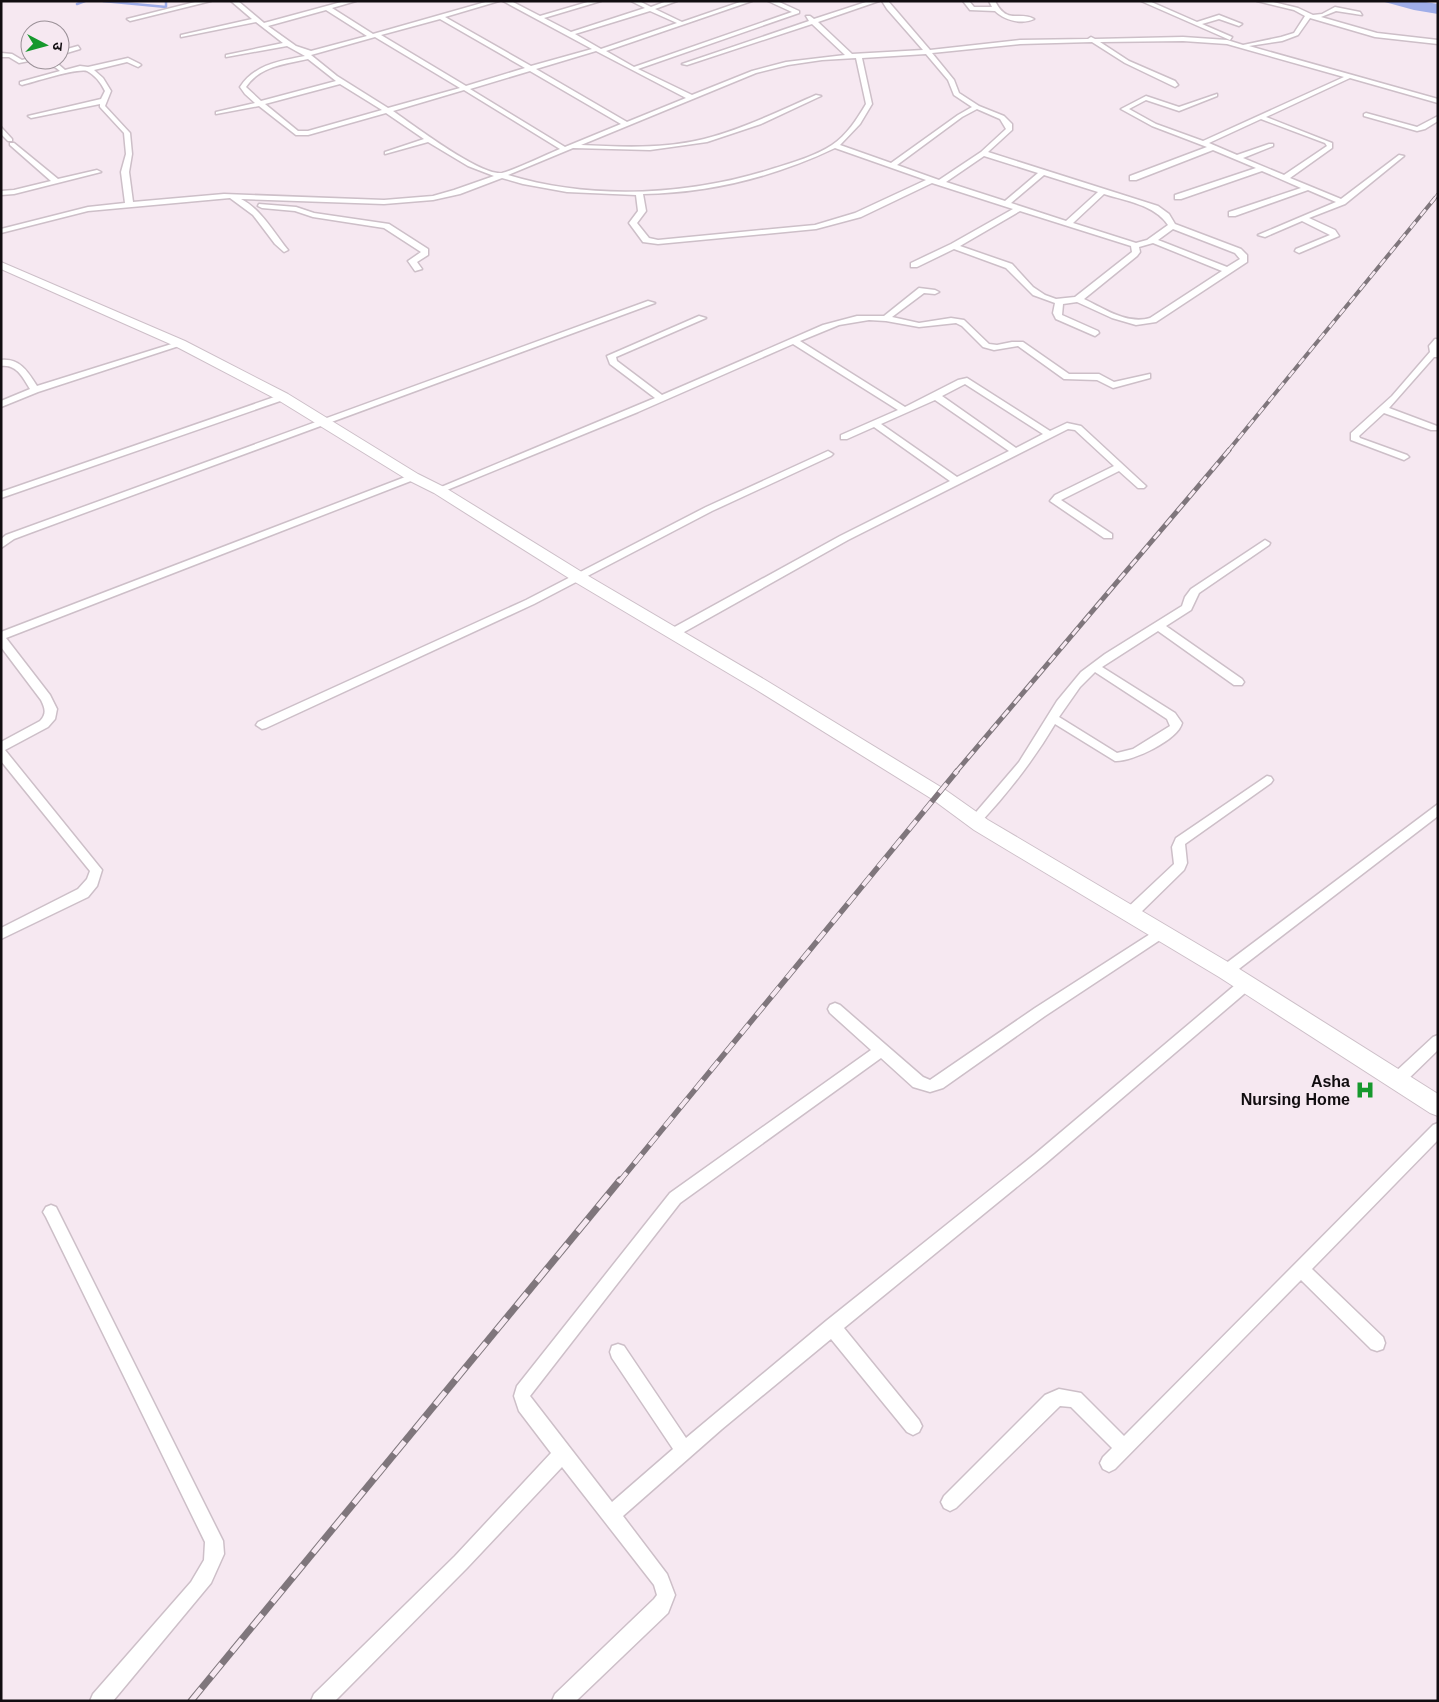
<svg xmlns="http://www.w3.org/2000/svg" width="1439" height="1702" viewBox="0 0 1439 1702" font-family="Helvetica,'Noto Sans Devanagari',sans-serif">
<rect width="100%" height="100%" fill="#f6e8f1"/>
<path fill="#9fade9" d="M 1381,1 L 1420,1 L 1438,4 L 1438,14 L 1414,10 Z"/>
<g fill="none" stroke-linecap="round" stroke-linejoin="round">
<path stroke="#9fade9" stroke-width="2.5" d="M 103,1 L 166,7 L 166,1
M 77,4 L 85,1"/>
<g stroke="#cdbfc8" stroke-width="3">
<path id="street" d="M 199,1 L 211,1 L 130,21 L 127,19 Z
M 231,1 L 238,1 L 264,23 L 345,1 L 356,1 L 332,8 L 373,34 L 489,1 L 499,1 L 445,17 L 531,66 L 592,49 L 503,1 L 511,1 L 540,16 L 591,1 L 601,1 L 544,18 L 571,32 L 645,8 L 631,1 L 639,1 L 651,7 L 667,1 L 677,1 L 655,9 L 682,22 L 743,1 L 752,1 L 606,51 L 634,67 L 792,12 L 768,1 L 777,1 L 799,11 L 799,13 L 638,69 L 692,95 L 752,71 L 786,62 L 845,55 L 812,24 L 687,65 L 682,64 L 809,21 L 806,16 L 810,16 L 814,19 L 869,1 L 879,1 L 818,22 L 852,54 L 923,50 L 887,9 L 882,1 L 888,1 L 930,50 L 1020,40 L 1088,39 L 1091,37 L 1095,39 L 1183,37 L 1227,40 L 1243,45 L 1281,37 L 1294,33 L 1305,16 L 1294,10 L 1257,1 L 1269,1 L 1298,8 L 1313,15 L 1322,14 L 1335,7 L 1360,12 L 1362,15 L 1336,11 L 1321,17 L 1377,33 L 1438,40 L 1438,44 L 1375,37 L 1310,18 L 1298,35 L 1282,41 L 1249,46 L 1438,99 L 1438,103 L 1350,78 L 1266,117 L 1332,143 L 1332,148 L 1290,178 L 1341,199 L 1399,155 L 1404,156 L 1345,204 L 1309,218 L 1335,230 L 1339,236 L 1299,253 L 1295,251 L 1296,249 L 1330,235 L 1302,221 L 1265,237 L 1258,235 L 1336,202 L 1308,190 L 1235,216 L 1229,216 L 1229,212 L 1301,188 L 1262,171 L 1181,199 L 1175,199 L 1175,195 L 1256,168 L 1213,150 L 1136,180 L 1130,180 L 1130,176 L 1207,147 L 1152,126 L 1121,109 L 1146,96 L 1179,107 L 1217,94 L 1217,96 L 1179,111 L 1146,100 L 1129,109 L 1156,124 L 1203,141 L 1344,77 L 1227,44 L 1183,41 L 1100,42 L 1129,61 L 1175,81 L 1178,85 L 1175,87 L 1125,63 L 1092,42 L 1020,44 L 932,53 L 954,80 L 959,93 L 979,106 L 1004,116 L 1012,124 L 1012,130 L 988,152 L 1158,206 L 1169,214 L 1175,224 L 1241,249 L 1247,255 L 1247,262 L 1156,322 L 1136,325 L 1112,318 L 1077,302 L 1063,304 L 1062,315 L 1098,331 L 1099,333 L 1095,336 L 1056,319 L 1053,313 L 1055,303 L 1033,295 L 1006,268 L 954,249 L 917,267 L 911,267 L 911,263 L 951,244 L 1013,209 L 932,183 L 861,217 L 816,229 L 658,244 L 643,242 L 629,223 L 638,211 L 636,195 L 567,192 L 523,184 L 502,178 L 460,194 L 433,200 L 384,204 L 241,199 C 261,209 274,233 288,250 L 284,252 L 275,244 L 253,215 L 230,198 L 88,211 L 1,233 L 1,229 L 88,207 L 125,203 L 121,172 L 126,154 L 124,133 L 100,107 L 100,104 L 31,118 L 28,116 L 101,99 L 105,91 C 101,83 95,75 87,71 C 77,68 34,82 22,85 L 20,84 L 20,82 L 60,71 L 55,67 L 42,67 L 34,60 L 19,63 L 9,57 L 1,57 L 1,53 L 12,54 L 22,60 L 30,58 L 30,60 L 41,60 L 45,64 L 58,64 L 65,70 L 80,66 L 88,67 L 128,58 L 140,64 L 141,65 L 138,67 L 127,62 L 94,70 L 103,78 L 111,91 L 105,106 L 130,133 L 132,154 L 129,172 L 133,202 L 224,194 L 384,200 L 433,196 L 454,190 L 494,176 L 468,166 L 428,142 L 385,154 L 385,152 L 424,139 L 386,113 L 308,135 L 296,135 L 259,106 L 216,114 L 216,112 L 255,103 L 245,94 L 240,87 C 255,64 280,61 305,56 L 287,46 L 226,57 L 226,55 L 283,43 L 256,22 L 181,37 L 181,35 L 252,19 ZM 326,10 L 367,36 L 311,51 L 296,46 L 268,26 ZM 650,11 L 677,23 L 601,49 L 575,34 ZM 440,19 L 525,68 L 466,86 L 381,35 ZM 375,37 L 460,88 L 388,108 L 337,76 L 311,55 ZM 596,51 L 686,98 L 627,122 L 536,69 ZM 926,54 L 948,80 L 954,95 L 972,107 L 958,115 L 891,163 L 840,145 L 860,124 L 872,104 L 862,58 ZM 856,58 L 866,104 C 857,119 847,135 832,145 C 815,156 794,162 775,168 C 692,195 593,201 508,175 L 573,148 L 650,150 L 707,142 L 761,124 L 821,96 L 816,95 C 779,111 743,129 704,139 C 664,149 622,147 581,145 L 756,73 L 788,65 L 822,60 ZM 308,59 L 336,81 L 261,101 L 246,87 C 260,66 285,64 308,59 ZM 530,71 L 621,124 L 565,147 L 470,89 ZM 340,84 L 382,110 L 308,131 L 298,131 L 265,104 ZM 464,90 L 560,149 C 545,155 515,170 502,173 C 480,176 412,124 393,111 ZM 977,109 L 1000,119 L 1006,129 L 981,152 L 939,180 L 897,165 L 962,117 ZM 1261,119 L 1325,143 L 1327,146 L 1284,175 L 1243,158 L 1273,146 L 1273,144 L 1269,144 L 1237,155 L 1209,143 ZM 835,148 L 926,180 L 855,213 L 815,225 L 658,240 L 649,238 L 637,223 L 646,211 L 643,194 C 710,193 774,177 835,148 ZM 984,156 L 1038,173 L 1005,201 L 946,182 ZM 1044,175 L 1098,192 L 1066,221 L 1011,203 ZM 1104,194 C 1126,201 1155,205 1168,225 L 1147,240 L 1136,243 L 1073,223 ZM 1020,211 L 1131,246 L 1132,252 L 1075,297 L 1056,299 L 1045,295 L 1033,287 L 1012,264 L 960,246 ZM 1173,229 L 1235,253 L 1240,259 L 1227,267 L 1158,240 ZM 1153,243 L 1222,271 L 1150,318 C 1127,325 1103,308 1084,299 L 1137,256 L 1140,252 L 1139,247 Z
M 963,1 L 969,1 L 974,7 L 992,7 L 989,1 L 995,1 C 1007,25 1019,11 1034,19 C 1022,25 1004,20 995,11 L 970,10 Z
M 1141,1 L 1149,1 L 1197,22 L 1219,15 L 1242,24 L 1239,26 L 1219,19 L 1202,24 L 1232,37 L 1230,40 Z
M 78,46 L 80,49 L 60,55 L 60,51 Z
M 1366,113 L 1417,127 L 1438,116 L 1438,121 L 1425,129 L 1417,131 L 1364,116 L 1364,114 Z
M 1,127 L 12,139 L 12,141 L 8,141 L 1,134 Z
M 10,143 L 14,143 L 58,179 L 97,170 L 101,172 L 14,194 L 1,195 L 1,191 L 14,190 L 51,181 L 10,145 Z
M 259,204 L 296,207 L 314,213 L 389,224 L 428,249 L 428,255 L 417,262 L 422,269 L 415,271 L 408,261 L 421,252 L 384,228 L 313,217 L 295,211 L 262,208 L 258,206 Z
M 919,288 L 935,290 L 939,292 L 935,294 L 924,293 L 892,317 L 919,323 L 951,318 L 964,320 L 989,344 L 997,345 L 1012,342 L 1023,342 L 1069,374 L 1099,374 L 1114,382 L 1150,374 L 1150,378 L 1113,388 L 1097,380 L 1064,379 L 1018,346 L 994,350 L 983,347 L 962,326 L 956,323 L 919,327 L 886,321 L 869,320 L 839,325 L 800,341 L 905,407 L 958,380 L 967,378 L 1050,431 L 1067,423 L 1081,426 L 1146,486 L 1144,488 L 1138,488 L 1119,471 L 1061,500 L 1112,534 L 1112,538 L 1104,538 L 1050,501 L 1055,495 L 1114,466 L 1075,430 L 1068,429 L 848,540 L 677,636 L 669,636 L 668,633 L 669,630 L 840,536 L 950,481 L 874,427 L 847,439 L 841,439 L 841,435 L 898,410 L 793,344 L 638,412 L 442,492 L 436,492 L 434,490 L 655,398 L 610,364 L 607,356 L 699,316 L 706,318 L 616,357 L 617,361 L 662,395 L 823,325 L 857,316 L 884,316 ZM 965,384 L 1043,434 L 1016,448 L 942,396 ZM 935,400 L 1009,451 L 957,477 L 881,424 Z
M 648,301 L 655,303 L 30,533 L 14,539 L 1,548 L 1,539 L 6,535 Z
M 1435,339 L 1438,339 L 1438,357 L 1434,357 L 1389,408 L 1437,426 L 1437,430 L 1431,430 L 1384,413 L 1359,436 L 1360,438 L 1407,455 L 1409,457 L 1404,460 L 1351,440 L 1351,433 L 1392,396 L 1430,352 L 1429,346 Z
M 178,342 L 185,344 L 38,392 L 1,407 L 1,401 L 30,389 C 23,378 17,364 1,366 L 1,360 C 20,358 28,372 37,386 Z
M 283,394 L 287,397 L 286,399 L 1,498 L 1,492 Z
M 828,451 L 833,454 L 831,456 L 712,511 L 534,604 L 266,728 L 262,729 L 256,725 L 258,722 L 526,600 L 706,507 Z
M 413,474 L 418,477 L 416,479 L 6,638 L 50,695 L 57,709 L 55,719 L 48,727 L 5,750 L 102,870 L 97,886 L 88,897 L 1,939 L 1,928 L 78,889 L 87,879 L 90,871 L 1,761 L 1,742 L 40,721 C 47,714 45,708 41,700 L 1,647 L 1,632 Z
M 1265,540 L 1270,543 L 1269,545 L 1199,593 L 1191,610 L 1166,626 L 1242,679 L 1244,682 L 1242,685 L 1234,685 L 1158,631 L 1102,667 L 1175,713 L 1182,723 C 1178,740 1132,762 1115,761 L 1055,724 C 1033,761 1008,793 979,824 L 971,824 L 969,821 L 971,818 L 1019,762 L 1057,701 L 1081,672 L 1105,654 L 1182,606 L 1185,597 L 1191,589 ZM 1095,672 L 1167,719 L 1170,726 L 1133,749 L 1117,753 L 1059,717 L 1080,687 Z
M 1267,776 L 1271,777 L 1273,780 L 1271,783 L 1185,844 L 1187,863 L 1184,870 L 1135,918 L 1130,919 L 1125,918 L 1124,914 L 1125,910 L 1174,864 L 1172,847 L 1176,838 Z
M 1438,804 L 1438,816 L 1231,975 L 1226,977 L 1221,975 L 1219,971 L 1221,967 Z
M 1161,927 L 1166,928 L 1168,932 L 1166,936 L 1045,1016 L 943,1088 L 930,1092 L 913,1087 L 881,1058 L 680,1203 L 530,1396 L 612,1502 L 673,1449 L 612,1358 L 610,1352 L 612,1346 L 618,1344 L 624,1346 L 686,1438 L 826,1321 L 1035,1154 L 1241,980 L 1246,978 L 1251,980 L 1253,984 L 1251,988 L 1045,1164 L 844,1328 L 919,1420 L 922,1426 L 919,1432 L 913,1435 L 907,1432 L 831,1339 L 722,1429 L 623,1516 L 667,1574 L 675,1595 L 668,1613 L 576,1701 L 552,1701 L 555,1694 L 654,1599 L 657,1595 L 654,1585 L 562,1467 L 467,1568 L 335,1701 L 311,1701 L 314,1694 L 455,1556 L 551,1453 L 519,1411 L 514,1396 L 517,1386 L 670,1193 L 871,1050 L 830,1013 L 828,1009 L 830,1005 L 835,1003 L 840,1005 L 923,1077 L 930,1080 L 1035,1008 Z
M 1438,1035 L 1438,1050 L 1403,1084 L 1398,1085 L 1393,1084 L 1391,1079 L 1393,1074 L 1433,1037 Z
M 1438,1123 L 1438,1140 L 1312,1269 L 1383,1337 L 1385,1343 L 1383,1349 L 1377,1351 L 1371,1349 L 1301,1280 L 1115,1469 L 1109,1472 L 1103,1469 L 1100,1463 L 1103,1457 L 1112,1448 L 1071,1407 L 1060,1406 L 956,1508 L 950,1511 L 944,1508 L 941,1502 L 944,1496 L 1045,1395 L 1059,1389 L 1081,1393 L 1124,1436 L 1433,1125 Z
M 51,1205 L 56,1207 L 223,1541 L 224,1554 L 211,1583 L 113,1701 L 90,1701 L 93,1694 L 191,1582 L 204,1560 L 205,1542 L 46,1217 L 43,1212 L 46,1207 Z"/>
</g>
<g stroke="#cdbfc8" stroke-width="2">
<path id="secondary" d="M 1,262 L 185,341 L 288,394 L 418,474 L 444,487 L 585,574 L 767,681 L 944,789 L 988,820 L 1233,965 L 1438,1094 L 1438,1116 L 1430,1113 L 1219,977 L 974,830 L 932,799 L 755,689 L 575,582 L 434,493 L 408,480 L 278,400 L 177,347 L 1,269 Z"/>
</g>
<use href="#street" fill="#fff" fill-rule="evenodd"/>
<use href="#secondary" fill="#fff" fill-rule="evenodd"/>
<g stroke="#7f767c" stroke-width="3">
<path id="rail-far4" d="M 1434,199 L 1438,194"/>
</g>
<g stroke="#7f767c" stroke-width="4">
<path id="rail-far3" d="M 1228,451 L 1435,198"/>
</g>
<g stroke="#7f767c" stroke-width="5">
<path id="rail-far2" d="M 956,772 L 1229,450"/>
</g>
<g stroke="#7f767c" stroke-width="5.5">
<path id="rail-far1" d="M 619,1182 L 957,771"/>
</g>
<g stroke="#7f767c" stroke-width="7">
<path id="rail" d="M 191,1701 L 620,1180"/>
</g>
<use href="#rail-far4" stroke="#f6e8f1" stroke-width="2" stroke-dasharray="5.5" stroke-linecap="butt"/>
<use href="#rail-far3" stroke="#f6e8f1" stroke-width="2.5" stroke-dasharray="8" stroke-linecap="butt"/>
<use href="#rail-far2" stroke="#f6e8f1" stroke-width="3" stroke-dasharray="9" stroke-linecap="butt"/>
<use href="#rail-far1" stroke="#f6e8f1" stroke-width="4" stroke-dasharray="12" stroke-linecap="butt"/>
<use href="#rail" stroke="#f6e8f1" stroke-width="5" stroke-dasharray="16" stroke-linecap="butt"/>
</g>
<defs>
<g id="hospital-bare" transform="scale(1.5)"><path d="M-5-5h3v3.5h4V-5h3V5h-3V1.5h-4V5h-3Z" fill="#16982d" stroke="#f6e8f1" stroke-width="2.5" paint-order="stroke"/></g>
</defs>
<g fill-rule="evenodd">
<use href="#hospital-bare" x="1365" y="1090"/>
</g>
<g text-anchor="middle" stroke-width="5" stroke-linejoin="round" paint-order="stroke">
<g font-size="16" font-weight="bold" fill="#110d10" stroke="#f6e8f1" text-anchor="end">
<text x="1350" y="1087">Asha<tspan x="1350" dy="18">Nursing Home</tspan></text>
</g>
</g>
<rect width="1439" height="1702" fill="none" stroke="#110d10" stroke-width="5"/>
<g transform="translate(45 45) rotate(96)"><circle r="24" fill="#f6e8f1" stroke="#9a9097"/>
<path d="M0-4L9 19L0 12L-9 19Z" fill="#16982d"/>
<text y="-8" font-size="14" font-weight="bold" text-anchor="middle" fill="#110d10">उ</text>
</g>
</svg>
